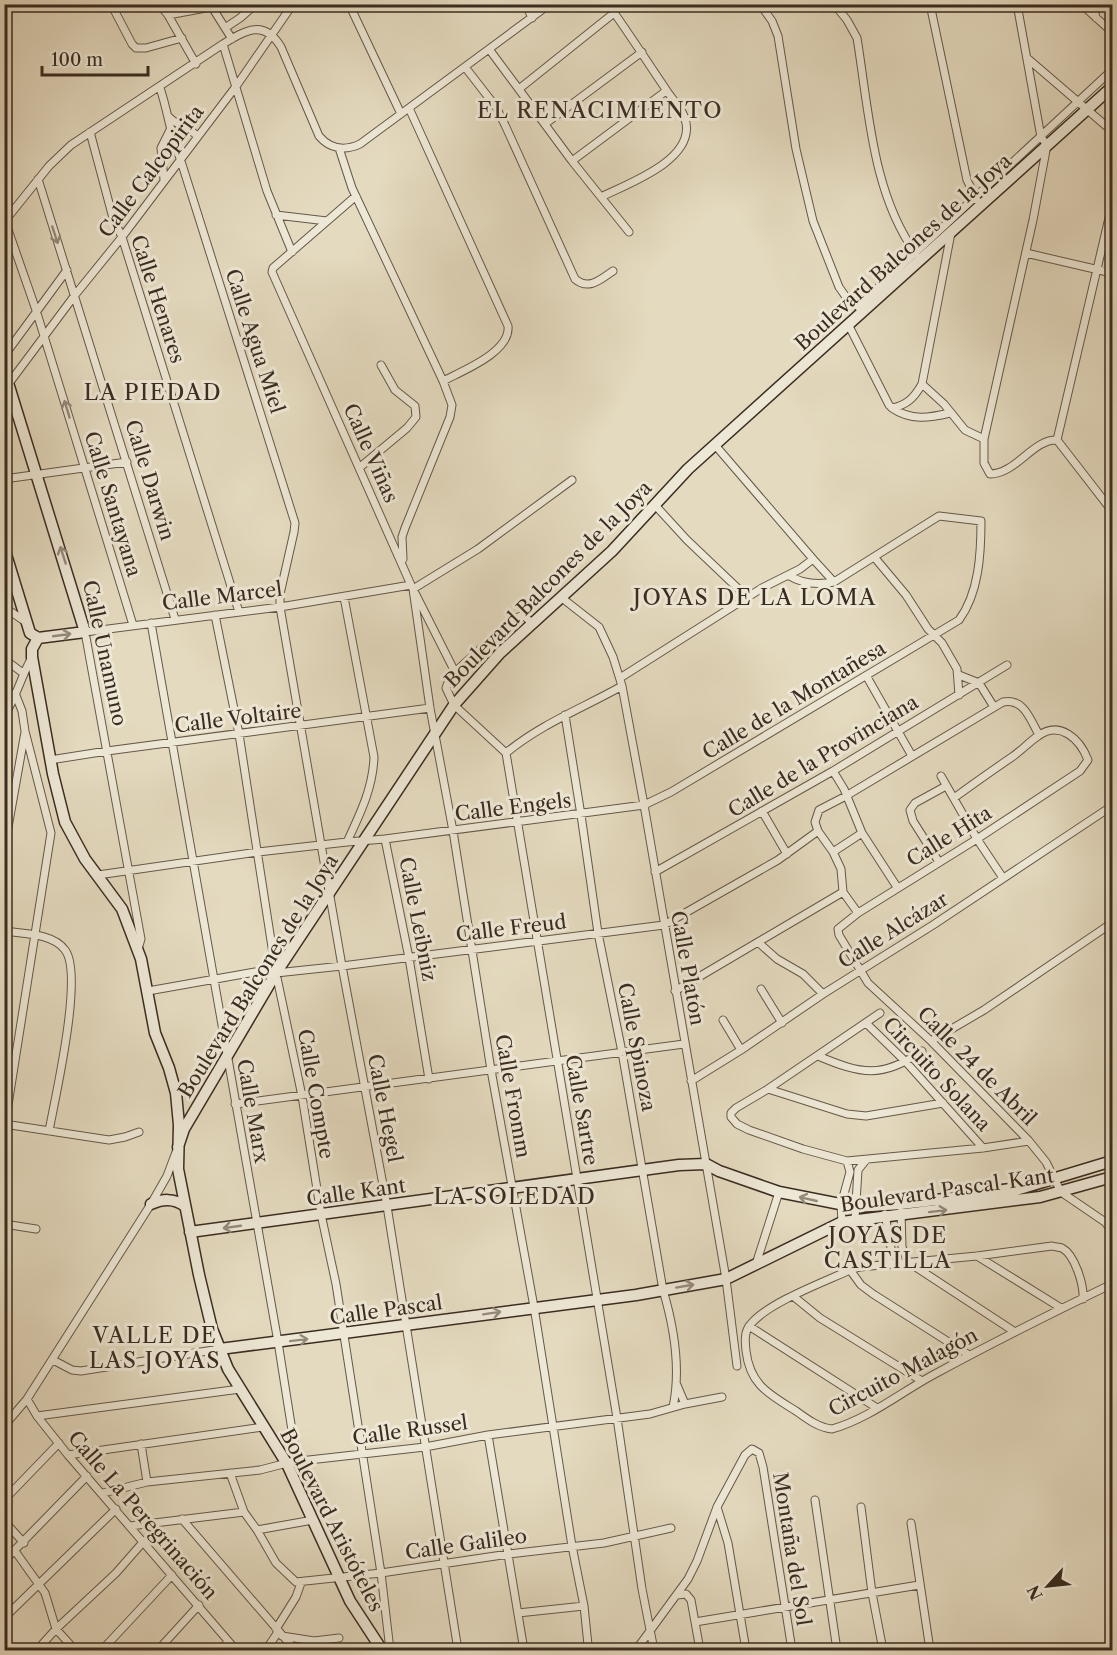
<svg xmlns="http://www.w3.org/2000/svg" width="1117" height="1655" viewBox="0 0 1117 1655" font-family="'Libre Caslon Text',serif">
<rect width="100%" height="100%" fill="#e4dabf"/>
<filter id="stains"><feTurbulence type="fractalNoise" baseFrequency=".00333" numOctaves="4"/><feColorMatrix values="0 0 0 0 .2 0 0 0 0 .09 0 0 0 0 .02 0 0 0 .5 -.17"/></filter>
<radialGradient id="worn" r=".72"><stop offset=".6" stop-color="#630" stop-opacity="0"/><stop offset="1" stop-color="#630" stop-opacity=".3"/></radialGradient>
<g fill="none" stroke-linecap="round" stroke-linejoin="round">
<g stroke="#655848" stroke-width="9">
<path id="street" d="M 111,4 L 132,44 L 136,48 L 146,48 L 182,38
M 159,4 L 168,15 L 196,64
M 210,4 L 232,39
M 349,4 L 401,114
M 526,4 L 532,18
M 760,4 L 772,21 L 778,36 L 796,149 L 813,221 L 839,287 L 846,297 L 861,309
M 834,4 L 847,20 L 857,38 C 869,111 872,193 916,254
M 930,4 L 967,180 L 977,200
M 1081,4 L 1112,32
M 1093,4 L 1096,18
M 168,15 L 211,7
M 225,28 L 240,18 L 256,4
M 223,44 L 267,191 L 292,252
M 489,49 L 572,161 L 629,232
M 1027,58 L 1112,131
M 465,67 L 496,107 L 505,125 L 575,279 C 589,291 601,279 613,271
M 160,88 C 168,111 170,135 180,158 L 295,523 L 294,532 L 280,594 L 280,607 L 342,966 L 387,1206 L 458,1650
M 519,89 L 614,13
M 409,108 L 508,326 C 511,352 462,371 443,381
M 168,116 C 179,128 186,124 197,136
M 545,124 L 642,52
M 90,132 L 113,218 L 122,237 L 239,612
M 339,148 L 352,188 L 443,381 L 452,405 L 450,417 L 405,528 L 402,537 L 403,559
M 572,161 L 666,91
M 38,179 L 175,619
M 164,180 L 161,148 L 170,130
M 356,196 L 273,268 L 272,272 L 411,585 L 455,672
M 601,197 C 627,184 693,161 686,123 C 684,109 672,100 665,88 C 646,60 628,32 608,4
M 276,215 L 327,221
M 5,221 L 36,310 L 133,625
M 4,222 L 49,166 L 71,145 L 223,44 C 246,30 264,19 281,47 L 319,136 C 330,149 345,151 360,144 L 550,4
M 1026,253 L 1112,273
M 858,306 L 1112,70
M 849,326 L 889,405 L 892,408 C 907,405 914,398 922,384 L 951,233
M 4,356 L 67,270
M 922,384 L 944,404 L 965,430 L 984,439 L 984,463 L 990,474 C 1016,474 1033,439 1057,440
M 4,390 L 75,295 L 122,237 L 237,85 L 293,4
M 892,408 C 911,421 929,418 950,413
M 984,439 L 1033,220 L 1047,145 L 1041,137 L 1017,4
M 1057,440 L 1112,205
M 1057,440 L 1112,511
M 715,445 L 813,559 L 834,582
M 359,468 L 407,428 L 416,417 L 415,406 L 395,390 L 381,365
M 4,479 L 127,462
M 572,480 L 478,549 L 413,589 L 430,708 L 453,831 L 491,1070 L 534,1307 L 572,1546 L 584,1606 L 588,1645
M 654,504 L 687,540 L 748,598
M 875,558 L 906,595 L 928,629 L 942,643 L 957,669 L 959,695
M 344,597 L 374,757 C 373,788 360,814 347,842 L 385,839 L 409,958 L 429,1079
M 562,598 L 599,627 L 613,657 L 622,686 L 644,805 L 726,1279 L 737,1366
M 4,607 L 23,620
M 215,615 L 239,734 L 276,973 L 302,1096 L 321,1214 L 336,1284 L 381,1573 L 390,1650
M 151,623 L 278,1342 L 297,1462
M 533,624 L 523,615 L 512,620 L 455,672 L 450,677 L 446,688 L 454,705 L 506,753 L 617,1418 L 642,1589 L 654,1650
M 4,659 L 23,673
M 959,675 L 979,683 L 994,707
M 867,677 L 912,756
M 620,678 L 762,588 L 800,569 L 813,559
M 4,701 L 15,693
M 565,715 L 581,815 L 598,933 L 622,1052 L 663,1290 C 674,1327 681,1369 673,1407
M 4,716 C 16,698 21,677 31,659
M 506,753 C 541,724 583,708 622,686
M 50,760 L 107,751 L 430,708
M 833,771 L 844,789 L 862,833 L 897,887
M 941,776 L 977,839 L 1003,878
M 954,798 C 973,784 993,770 1012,757 C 1021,751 1029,742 1038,736 C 1060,720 1080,739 1088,760 L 1080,771 L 977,839 L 858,913 L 838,929 L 839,935 L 868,983 L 931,1041 L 1029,1141 L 1046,1162 L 1061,1192 L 1105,1222 L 1112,1231
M 762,811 L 787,854
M 385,839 L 644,805 L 671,792 L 959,620 C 979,593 981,554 981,521 L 939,516 L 834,582 C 818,585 802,584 788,575
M 4,850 L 25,732
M 833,852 L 862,833
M 939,862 L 913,821 L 910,810 L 915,803 L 946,786
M 655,872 L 833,771 L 1007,665
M 98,875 L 258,852 L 347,842
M 858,913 L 843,892 L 841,869 L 833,852 L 818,831 L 815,822 L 819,810 L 846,796 L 1003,702 C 1024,698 1030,719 1039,735
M 4,931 C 23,934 53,933 65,950 C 84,974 55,1098 49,1131
M 759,943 L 777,959 L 803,974 L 823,994
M 138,949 L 141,939 L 85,632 L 280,607 L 411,585
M 761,989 L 782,1023
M 148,991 L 255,972 L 276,973 L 342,966 L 664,925 L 778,860 L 818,831
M 675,991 L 843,892
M 880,1013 L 768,1089 L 736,1108 L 731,1113 L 731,1117 L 737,1124 L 749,1130 L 803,1149 L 847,1161 L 983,1148 L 1029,1141
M 723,1020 L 741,1050
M 867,1024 L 906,1062 L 983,1148
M 931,1041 L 984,1010 L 1112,923
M 818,1056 C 861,1074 882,1079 922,1051
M 691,1081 L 741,1050 L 823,994 L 933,925 L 1112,806
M 768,1089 L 847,1114 L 866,1116 L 943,1103
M 235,1104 L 684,1044
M 4,1124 L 109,1140 L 125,1137 L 139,1132
M 5,1124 L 51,833 L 25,731 L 22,711 L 15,693
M 901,1212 L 902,1247 L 908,1262 L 1015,1332
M 885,1214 L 891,1248 L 888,1265
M 855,1219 L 858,1170 L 866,1160
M 842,1222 L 841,1205 L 850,1172 L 847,1161
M 4,1224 L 36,1229
M 977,1256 L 1061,1308
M 756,1264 L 779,1192
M 850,1270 L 861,1285 L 873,1294 L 969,1355
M 793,1296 L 820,1318 L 922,1381
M 1083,1299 C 1084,1285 1075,1255 1062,1248 C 1059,1247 1055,1247 1052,1246 L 977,1256 L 860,1267 L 850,1270 C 824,1282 767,1303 750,1325 C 744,1332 745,1342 746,1351 C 750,1385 769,1394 796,1411 C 807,1419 819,1428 832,1429 C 868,1419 900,1393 933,1375 C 992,1343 1052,1313 1112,1284
M 749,1326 L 877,1408
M 53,1360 L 72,1370 L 81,1371 L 220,1349
M 677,1385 L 685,1404
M 27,1399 L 37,1416 L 68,1455 L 236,1650
M 37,1416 L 240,1389
M 4,1426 L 27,1399 L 151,1204 L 167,1176 L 176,1152
M 488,1435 L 524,1650
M 141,1444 L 147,1482
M 68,1455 L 263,1427
M 230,1473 L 244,1512 L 257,1530 L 276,1563 L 296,1582 L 381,1573 L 509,1554 L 604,1543 L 671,1528
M 103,1493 L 147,1482 L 260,1470 L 291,1462 L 425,1447 L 488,1435 L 650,1414 L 685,1404 L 722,1397
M 4,1500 L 59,1443
M 815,1500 L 837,1650
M 717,1507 L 728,1543 L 746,1650
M 861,1507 L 872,1593 L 883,1650
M 182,1519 L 295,1650
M 4,1521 L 24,1543
M 911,1523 L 930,1650
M 130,1526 L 244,1512
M 257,1530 L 313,1520
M 15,1551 L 45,1593 L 56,1629 L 75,1650
M 4,1561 L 87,1476
M 677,1595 L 686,1594 L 691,1600 L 700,1650
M 518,1613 L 584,1606
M 4,1618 L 116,1509
M 695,1622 L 919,1585
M 276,1629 L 296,1597 L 301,1583
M 282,1636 L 314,1641 L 339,1638
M 37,1650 L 56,1629 L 116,1573 L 144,1541
M 102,1650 L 172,1575
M 158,1650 L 199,1605
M 218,1650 L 229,1642
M 266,1650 L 278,1632
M 307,1650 L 314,1641
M 636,1650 L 688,1579 L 697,1561 L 717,1507 L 745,1455 L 752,1449 L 759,1453 L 763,1467 L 792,1650"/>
</g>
<g stroke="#3b2c21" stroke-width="13">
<path id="secondary" d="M 4,370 L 85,632 L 38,638
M 4,548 L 30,633 L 38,638
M 38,638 L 32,649 L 32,657 L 53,774 L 65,822 L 85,859 L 122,909 L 141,959 L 155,1033 L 169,1068 L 176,1093 L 179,1125 L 178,1169 L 199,1275 L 212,1329 L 228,1369 L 287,1464 L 350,1601 L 382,1650
M 178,1147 L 184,1129 L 276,973 L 454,705 L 500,653 L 612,551 L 688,469 L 1112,87
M 151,1204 C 163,1199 173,1198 185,1206
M 190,1232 L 679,1165 L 706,1164 L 719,1171 L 779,1192 L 855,1207 L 901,1204 L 1013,1191 L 1112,1161
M 220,1349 L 636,1295 L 726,1279 L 842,1222 L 1040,1197 L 1112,1177"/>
</g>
<use href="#street" stroke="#ede7d5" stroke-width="7"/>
<use href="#secondary" stroke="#ede7d5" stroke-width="10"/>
</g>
<defs><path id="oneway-shaft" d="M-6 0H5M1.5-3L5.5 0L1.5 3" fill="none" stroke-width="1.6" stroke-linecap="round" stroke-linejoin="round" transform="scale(1.5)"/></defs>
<g stroke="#948a7b">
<use href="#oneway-shaft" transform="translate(55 235) rotate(72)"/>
<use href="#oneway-shaft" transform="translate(67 409) rotate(-107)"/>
<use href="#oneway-shaft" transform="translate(63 555) rotate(-108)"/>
<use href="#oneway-shaft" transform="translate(62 635) rotate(-8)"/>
<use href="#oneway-shaft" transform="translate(808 1199) rotate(-167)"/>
<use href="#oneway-shaft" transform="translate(938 1211) rotate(-7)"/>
<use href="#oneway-shaft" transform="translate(232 1227) rotate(172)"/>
<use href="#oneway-shaft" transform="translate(685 1286) rotate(-10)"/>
<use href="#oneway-shaft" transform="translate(492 1313) rotate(-9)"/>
<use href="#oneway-shaft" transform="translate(299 1340) rotate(-7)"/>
</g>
<g text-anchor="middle" stroke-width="6" stroke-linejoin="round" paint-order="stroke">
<g font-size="20" fill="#3b2c21" stroke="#ede7d5">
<text transform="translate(151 171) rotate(-53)" y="7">Calle Calcopirita</text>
<text transform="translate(903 252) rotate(-42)" y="7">Boulevard Balcones de la Joya</text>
<text transform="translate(158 299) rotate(72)" y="7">Calle Henares</text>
<text transform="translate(255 341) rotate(72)" y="7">Calle Agua Miel</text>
<text transform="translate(371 453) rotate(66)" y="7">Calle Viñas</text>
<text transform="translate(150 480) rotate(73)" y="7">Calle Darwin</text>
<text transform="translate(113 504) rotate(73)" y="7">Calle Santayana</text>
<text transform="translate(548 584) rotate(-45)" y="7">Boulevard Balcones de la Joya</text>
<text transform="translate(222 596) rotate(-7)" y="7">Calle Marcel</text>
<text transform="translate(105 653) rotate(78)" y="7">Calle Unamuno</text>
<text transform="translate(794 700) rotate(-31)" y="7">Calle de la Montañesa</text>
<text transform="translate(238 718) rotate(-7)" y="7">Calle Voltaire</text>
<text transform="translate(823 756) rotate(-31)" y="7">Calle de la Provinciana</text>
<text transform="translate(513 807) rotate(-7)" y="7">Calle Engels</text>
<text transform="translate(949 836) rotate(-32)" y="7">Calle Hita</text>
<text transform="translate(418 919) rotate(79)" y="7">Calle Leibniz</text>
<text transform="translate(511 928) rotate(-7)" y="7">Calle Freud</text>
<text transform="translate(893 930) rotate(-32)" y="7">Calle Alcázar</text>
<text transform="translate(688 968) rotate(80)" y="7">Calle Platón</text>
<text transform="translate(258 976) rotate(-58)" y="7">Boulevard Balcones de la Joya</text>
<text transform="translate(637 1047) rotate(79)" y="7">Calle Spinoza</text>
<text transform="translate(977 1066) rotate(45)" y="7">Calle 24 de Abril</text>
<text transform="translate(937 1074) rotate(47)" y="7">Circuito Solana</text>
<text transform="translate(316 1094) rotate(80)" y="7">Calle Compte</text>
<text transform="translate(513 1096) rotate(80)" y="7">Calle Fromm</text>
<text transform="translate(385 1108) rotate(79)" y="7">Calle Hegel</text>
<text transform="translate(582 1110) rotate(80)" y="7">Calle Sartre</text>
<text transform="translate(253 1111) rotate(80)" y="7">Calle Marx</text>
<text transform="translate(947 1190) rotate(-8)" y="7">Boulevard Pascal-Kant</text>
<text transform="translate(356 1192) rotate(-8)" y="7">Calle Kant</text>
<text transform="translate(386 1310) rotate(-8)" y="7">Calle Pascal</text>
<text transform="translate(903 1372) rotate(-28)" y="7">Circuito Malagón</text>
<text transform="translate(410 1430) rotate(-8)" y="7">Calle Russel</text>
<text transform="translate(143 1515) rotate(49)" y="7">Calle La Peregrinación</text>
<text transform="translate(332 1520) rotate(63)" y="7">Boulevard Aristóteles</text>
<text transform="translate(466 1544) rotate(-8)" y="7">Calle Galileo</text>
<text transform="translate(792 1549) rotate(81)" y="7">Montaña del Sol</text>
</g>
<g font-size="22" letter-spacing="1.5" fill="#3b2c21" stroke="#ede7d5">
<text x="600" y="118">EL RENACIMIENTO</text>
<text x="153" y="400">LA PIEDAD</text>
<text x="755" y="605">JOYAS DE LA LOMA</text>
<text x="515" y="1204">LA SOLEDAD</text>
<text x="888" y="1243">JOYAS DE<tspan x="888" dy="25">CASTILLA</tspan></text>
<text x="155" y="1343">VALLE DE<tspan x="155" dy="25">LAS JOYAS</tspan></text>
</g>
</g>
<rect width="1117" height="1655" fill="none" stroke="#e4dabf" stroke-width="24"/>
<rect x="6" y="6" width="1105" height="1643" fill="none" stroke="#3b2c21" stroke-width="3"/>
<rect x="12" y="12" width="1093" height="1631" fill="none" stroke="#3b2c21" stroke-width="1.5"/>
<g transform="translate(1048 1586) rotate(243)" stroke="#ede7d5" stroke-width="4.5" paint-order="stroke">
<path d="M0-4.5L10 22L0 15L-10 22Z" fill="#3b2c21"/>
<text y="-9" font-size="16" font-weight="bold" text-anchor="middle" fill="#3b2c21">N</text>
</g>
<path d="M42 66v9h106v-9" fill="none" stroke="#3b2c21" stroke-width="3"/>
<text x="51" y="66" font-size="18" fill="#3b2c21" stroke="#ede7d5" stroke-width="4.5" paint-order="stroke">100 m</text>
<rect width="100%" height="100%" filter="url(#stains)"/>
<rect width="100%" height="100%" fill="url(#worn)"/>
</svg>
